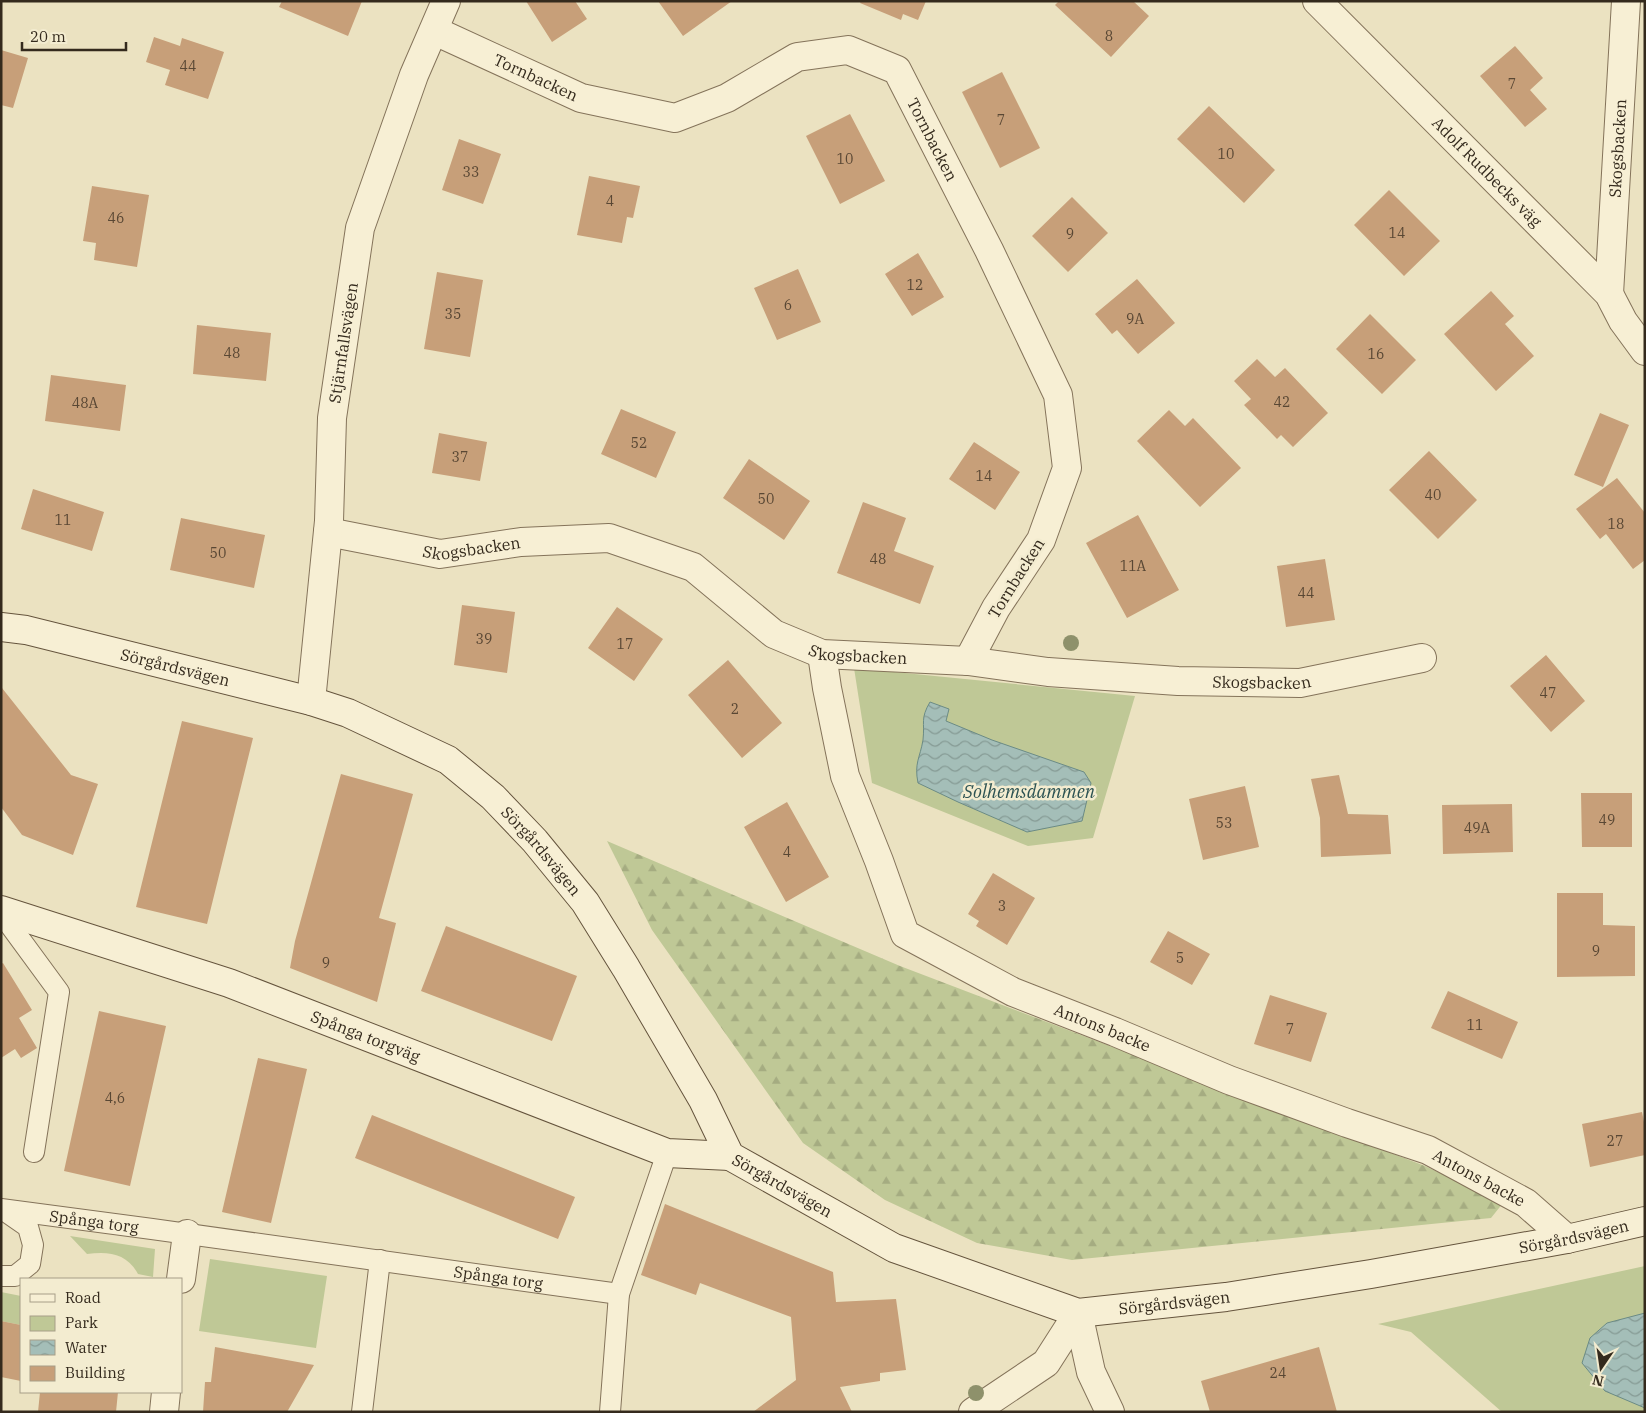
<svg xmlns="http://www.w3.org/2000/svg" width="1646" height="1413" viewBox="0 0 1646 1413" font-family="'IBM Plex Serif',serif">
<defs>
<pattern id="forest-firs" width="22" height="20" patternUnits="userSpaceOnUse" patternTransform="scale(1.25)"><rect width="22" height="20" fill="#bfc896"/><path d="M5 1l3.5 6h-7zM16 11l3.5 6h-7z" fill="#a5ac81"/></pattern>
<pattern id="water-waves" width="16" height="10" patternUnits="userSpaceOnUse" patternTransform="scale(1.25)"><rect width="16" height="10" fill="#a4beb8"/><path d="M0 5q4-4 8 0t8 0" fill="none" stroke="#869b95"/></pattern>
</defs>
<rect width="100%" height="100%" fill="#ebe2c1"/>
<path fill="#bfc896" d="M 854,668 L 1135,696 L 1093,838 L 1028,846 L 872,783 Z
M 70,1236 L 155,1249 L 153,1277 L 138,1274 C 127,1253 108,1251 87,1254 Z
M 210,1259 L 327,1276 L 316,1348 L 199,1331 Z
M 1645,1266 L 1645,1412 L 1502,1412 L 1411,1332 L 1378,1324 Z
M 1,1292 L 21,1296 L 21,1325 L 1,1321 Z"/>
<path fill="url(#forest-firs)" d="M 607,841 L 900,966 L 1425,1166 L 1503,1203 L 1491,1218 L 1072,1260 L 977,1243 L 885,1200 L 803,1143 L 652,930 Z"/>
<path fill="url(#water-waves)" stroke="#6b8b85" d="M 930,702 L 949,709 L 946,721 L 992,740 L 1084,772 L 1091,783 L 1082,821 L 1027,832 L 958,802 L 918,783 C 914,763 920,758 923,740 C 925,722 920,719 930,702 Z
M 1645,1313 L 1645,1408 L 1605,1391 L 1582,1363 L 1590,1338 L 1607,1323 Z"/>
<path fill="#c79f79" d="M 282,1 L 362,1 L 348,36 L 279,7 Z
M 526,1 L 575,1 L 587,19 L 552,42 Z
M 658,1 L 732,1 L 683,36 Z
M 861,1 L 926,1 L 918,20 L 903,14 L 901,20 L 860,3 Z
M 1059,1 L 1133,1 L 1149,16 L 1111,57 L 1055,5 Z
M 154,37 L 180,46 L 182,38 L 224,52 L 208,99 L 165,85 L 170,70 L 146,62 Z
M 1515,46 L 1543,78 L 1530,90 L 1547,109 L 1525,127 L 1480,76 Z
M 1,50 L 28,58 L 13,108 L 1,105 Z
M 1002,72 L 1040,148 L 1000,168 L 962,92 Z
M 1209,106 L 1275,170 L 1244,203 L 1177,139 Z
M 850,114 L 885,181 L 840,204 L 806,136 Z
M 459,139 L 501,154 L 483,204 L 442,190 Z
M 589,176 L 640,186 L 633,218 L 627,217 L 622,243 L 577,235 Z
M 92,186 L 149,195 L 137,267 L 94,260 L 96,243 L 83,241 Z
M 1389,190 L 1440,241 L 1404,276 L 1354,225 Z
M 1072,197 L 1108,233 L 1068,272 L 1032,236 Z
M 918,253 L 944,297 L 912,316 L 885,274 Z
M 798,269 L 821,322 L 777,340 L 754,288 Z
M 437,272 L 483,280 L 470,357 L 424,349 Z
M 1137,279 L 1175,323 L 1138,354 L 1117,330 L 1112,334 L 1095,314 Z
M 1491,291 L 1514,316 L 1505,324 L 1534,356 L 1496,391 L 1444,334 Z
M 1370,314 L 1416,360 L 1382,394 L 1336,349 Z
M 197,325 L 271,333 L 266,381 L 193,374 Z
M 1257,359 L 1275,377 L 1285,368 L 1328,413 L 1293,447 L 1281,435 L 1277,439 L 1244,405 L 1251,399 L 1234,381 Z
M 51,375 L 126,385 L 120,431 L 45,421 Z
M 621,409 L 676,432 L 656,478 L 601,454 Z
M 1169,410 L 1185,426 L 1193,418 L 1241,468 L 1200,507 L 1137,441 Z
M 1600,413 L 1629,425 L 1603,487 L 1574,475 Z
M 439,433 L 487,442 L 480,481 L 432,473 Z
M 974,442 L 1020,472 L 995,510 L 949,479 Z
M 1429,451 L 1477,500 L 1438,539 L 1389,490 Z
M 749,459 L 810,501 L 784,540 L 723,498 Z
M 1617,478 L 1645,513 L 1645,560 L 1633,569 L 1606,534 L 1600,539 L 1576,509 Z
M 33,489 L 104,512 L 92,551 L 21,529 Z
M 863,502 L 906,518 L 894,551 L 934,566 L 920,604 L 837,573 Z
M 1138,515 L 1179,590 L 1127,618 L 1086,543 Z
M 181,518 L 265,535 L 254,588 L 170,570 Z
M 1325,559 L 1335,620 L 1286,627 L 1277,566 Z
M 462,605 L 515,612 L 507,673 L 454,665 Z
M 617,607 L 663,639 L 634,681 L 588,648 Z
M 1546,655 L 1585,701 L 1551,732 L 1510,686 Z
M 728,660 L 782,723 L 742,758 L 688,695 Z
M 1,688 L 2,688 L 71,775 L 98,784 L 73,855 L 22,835 L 1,807 Z
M 182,721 L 253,738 L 207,924 L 136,907 Z
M 341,774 L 413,794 L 379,918 L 396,923 L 377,1002 L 290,968 L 295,941 Z
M 1339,775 L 1348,814 L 1388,815 L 1391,854 L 1321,857 L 1320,818 L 1311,779 Z
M 1245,786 L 1259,847 L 1203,860 L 1189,799 Z
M 1581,793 L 1632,793 L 1632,847 L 1582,847 Z
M 787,802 L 829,877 L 786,902 L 744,827 Z
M 1512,804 L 1513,852 L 1443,854 L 1442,805 Z
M 993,873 L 1035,898 L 1007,945 L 976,926 L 979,921 L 968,914 Z
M 1557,893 L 1603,893 L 1603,925 L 1635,926 L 1635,976 L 1557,977 Z
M 446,926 L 577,976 L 552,1041 L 421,991 Z
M 1168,931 L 1210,954 L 1192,985 L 1150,962 Z
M 3,963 L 32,1010 L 19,1018 L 37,1048 L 21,1058 L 15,1049 L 1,1058 L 1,964 Z
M 1448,991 L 1518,1022 L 1502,1059 L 1431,1028 Z
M 1270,995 L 1327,1013 L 1311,1062 L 1254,1044 Z
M 99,1011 L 166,1026 L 130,1186 L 64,1171 Z
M 258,1058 L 307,1069 L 271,1223 L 222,1212 Z
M 1642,1112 L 1645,1127 L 1645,1155 L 1590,1167 L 1582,1124 Z
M 372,1115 L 575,1197 L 558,1239 L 355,1158 Z
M 665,1204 L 833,1272 L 836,1302 L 896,1299 L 906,1370 L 880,1373 L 880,1381 L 840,1387 L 852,1412 L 753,1412 L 796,1380 L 791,1317 L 700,1283 L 696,1295 L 641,1275 Z
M 1,1321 L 21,1325 L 21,1381 L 1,1377 Z
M 215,1347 L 314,1365 L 287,1412 L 203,1412 L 205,1382 L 211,1382 Z
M 1319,1347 L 1337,1412 L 1210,1412 L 1201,1381 Z
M 40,1392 L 118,1392 L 116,1412 L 38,1412 Z"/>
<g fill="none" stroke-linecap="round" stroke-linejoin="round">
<g stroke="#84735a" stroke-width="22">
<g id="lane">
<path d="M 1,913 L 59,992 L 34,1152"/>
<path id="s1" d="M 1,1209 L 152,1229 L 619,1294"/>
<path d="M 1,1276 L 15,1276 L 30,1264 L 33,1245 L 28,1227 L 5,1211"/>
<path d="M 362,1412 L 380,1260"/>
<path d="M 610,1412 L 619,1294 L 667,1153"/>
</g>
</g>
<g stroke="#84735a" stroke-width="30">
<g id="street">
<path id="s2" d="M 1317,1 L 1609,294 L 1623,321 L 1645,351"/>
<path id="s3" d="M 435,31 L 581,98 L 675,118 L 727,98 L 797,57 L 848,50 L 897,70 L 989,250 L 1058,395 L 1067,468 L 1041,540 L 996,608 L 968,661"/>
<path id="s4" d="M 1609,294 L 1626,1"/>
<path id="s5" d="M 328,532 L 440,554 L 521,542 L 609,538 L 693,567 L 774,634 L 822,654 L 968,661 L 1048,672 L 1178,681 L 1300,683 L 1422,658"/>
<path id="s6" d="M 822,654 L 827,688 L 845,776 L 879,861 L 905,934 L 1013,992 L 1115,1032 L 1229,1080 L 1347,1123 L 1428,1150 L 1526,1203 L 1567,1239"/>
<path id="s7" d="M 311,701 L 329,521 L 332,418 L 360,228 L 414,75 L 446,1"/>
<path d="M 181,1279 L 187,1234"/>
<path d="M 1078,1313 L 1091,1372 L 1110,1412"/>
<path d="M 164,1412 L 166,1392"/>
<path d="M 973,1412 L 1046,1363 L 1078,1313"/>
</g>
</g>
<g stroke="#65543d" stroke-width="30">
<g id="secondary">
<path id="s8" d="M 1,627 L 26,630 L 311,701 L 348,713 L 448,760 L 493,797 L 535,841 L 585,902 L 626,968 L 703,1100 L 730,1156 L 894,1248 L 1078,1313 L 1226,1297 L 1371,1274 L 1567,1239 L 1645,1221"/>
<path id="s9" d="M 1,910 L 229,983 L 667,1153 L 730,1156"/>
</g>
</g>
<use href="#lane" stroke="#f7efd4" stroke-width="20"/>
<use href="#street" stroke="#f7efd4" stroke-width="28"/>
<use href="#secondary" stroke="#f7efd4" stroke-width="28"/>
</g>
<g fill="#8e916b">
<circle cx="1071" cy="643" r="8"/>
<circle cx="976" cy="1393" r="8"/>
</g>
<g text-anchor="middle" stroke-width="5" stroke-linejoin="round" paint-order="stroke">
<g font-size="14" fill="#594734">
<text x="1109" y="41">8</text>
<text x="188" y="71">44</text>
<text x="1512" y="89">7</text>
<text x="1001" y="125">7</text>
<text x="1226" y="159">10</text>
<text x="845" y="164">10</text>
<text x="471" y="177">33</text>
<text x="610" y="206">4</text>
<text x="116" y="223">46</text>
<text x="1397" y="238">14</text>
<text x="1070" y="239">9</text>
<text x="915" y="290">12</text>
<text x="788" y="310">6</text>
<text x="453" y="319">35</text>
<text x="1135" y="324">9A</text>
<text x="232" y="358">48</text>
<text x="1376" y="359">16</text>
<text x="1282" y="407">42</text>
<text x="85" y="408">48A</text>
<text x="639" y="448">52</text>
<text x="460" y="462">37</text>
<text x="984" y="481">14</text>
<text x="1433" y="500">40</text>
<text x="766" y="504">50</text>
<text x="63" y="525">11</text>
<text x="1616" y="529">18</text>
<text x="218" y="558">50</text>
<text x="878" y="564">48</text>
<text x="1133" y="571">11A</text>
<text x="1306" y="598">44</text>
<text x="484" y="644">39</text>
<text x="625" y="649">17</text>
<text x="1548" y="698">47</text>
<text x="735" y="714">2</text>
<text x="1607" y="825">49</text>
<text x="1224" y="828">53</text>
<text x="1477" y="833">49A</text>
<text x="787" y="857">4</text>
<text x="1002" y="911">3</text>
<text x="1596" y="956">9</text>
<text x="1180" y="963">5</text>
<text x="326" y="968">9</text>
<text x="1475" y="1030">11</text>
<text x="1290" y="1034">7</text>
<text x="115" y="1103">4,6</text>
<text x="1615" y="1146">27</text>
<text x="1278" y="1378">24</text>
</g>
<g font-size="16" fill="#342a1d" stroke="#f3ecd0">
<text dy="6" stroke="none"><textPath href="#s3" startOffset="111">Tornbacken</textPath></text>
<text dy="6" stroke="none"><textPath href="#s3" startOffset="576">Tornbacken</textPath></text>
<text dy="6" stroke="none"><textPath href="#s4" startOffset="146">Skogsbacken</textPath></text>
<text dy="6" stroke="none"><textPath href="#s2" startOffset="241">Adolf Rudbecks väg</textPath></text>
<text dy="6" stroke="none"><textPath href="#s7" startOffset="360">Stjärnfallsvägen</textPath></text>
<text dy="6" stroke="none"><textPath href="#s5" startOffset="146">Skogsbacken</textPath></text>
<text transform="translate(1016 578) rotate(-58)" y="6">Tornbacken</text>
<text dy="6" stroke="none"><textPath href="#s5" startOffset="566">Skogsbacken</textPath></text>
<text dy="6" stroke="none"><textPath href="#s8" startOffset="179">Sörgårdsvägen</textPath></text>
<text dy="6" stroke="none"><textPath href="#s5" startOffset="971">Skogsbacken</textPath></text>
<text dy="6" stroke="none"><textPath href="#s8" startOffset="599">Sörgårdsvägen</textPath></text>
<text dy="6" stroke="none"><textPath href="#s6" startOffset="512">Antons backe</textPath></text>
<text dy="6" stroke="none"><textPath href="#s9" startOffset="386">Spånga torgväg</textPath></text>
<text dy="6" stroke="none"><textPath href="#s6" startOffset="918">Antons backe</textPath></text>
<text dy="6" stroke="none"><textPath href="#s8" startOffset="1019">Sörgårdsvägen</textPath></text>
<text dy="6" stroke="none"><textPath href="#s1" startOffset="94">Spånga torg</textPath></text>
<text dy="6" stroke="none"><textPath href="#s8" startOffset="1844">Sörgårdsvägen</textPath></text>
<text dy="6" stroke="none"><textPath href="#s1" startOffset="502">Spånga torg</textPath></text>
<text dy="6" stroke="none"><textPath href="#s8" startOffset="1439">Sörgårdsvägen</textPath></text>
</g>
<g font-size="18" font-style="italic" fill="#2d5353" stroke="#f3ecd0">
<text x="1029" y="798">Solhemsdammen</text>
</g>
</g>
<rect width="1646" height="1413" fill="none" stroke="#342a1d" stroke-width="5"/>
<rect x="20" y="1278" width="162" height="115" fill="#f3ecd0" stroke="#a79e88"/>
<rect x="30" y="1294" width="25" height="8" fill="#f7efd4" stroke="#a79e88"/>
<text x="65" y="1303" font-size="15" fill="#342a1d">Road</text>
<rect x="30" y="1316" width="25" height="15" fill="#bfc896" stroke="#a79e88"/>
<text x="65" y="1328" font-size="15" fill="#342a1d">Park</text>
<rect x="30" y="1340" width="25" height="15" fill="url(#water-waves)" stroke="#a79e88"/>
<text x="65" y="1353" font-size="15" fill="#342a1d">Water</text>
<rect x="30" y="1366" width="25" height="15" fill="#c79f79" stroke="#a79e88"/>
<text x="65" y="1378" font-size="15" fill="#342a1d">Building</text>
<g transform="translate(1601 1368) rotate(193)" stroke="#f3ecd0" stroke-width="4" paint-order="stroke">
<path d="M0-4L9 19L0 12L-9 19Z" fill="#342a1d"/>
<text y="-8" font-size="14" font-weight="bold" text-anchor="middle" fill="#342a1d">N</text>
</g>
<path d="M22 42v8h104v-8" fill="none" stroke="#342a1d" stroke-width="2.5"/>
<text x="30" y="42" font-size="15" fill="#342a1d" stroke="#f3ecd0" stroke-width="4" paint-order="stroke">20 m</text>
</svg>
